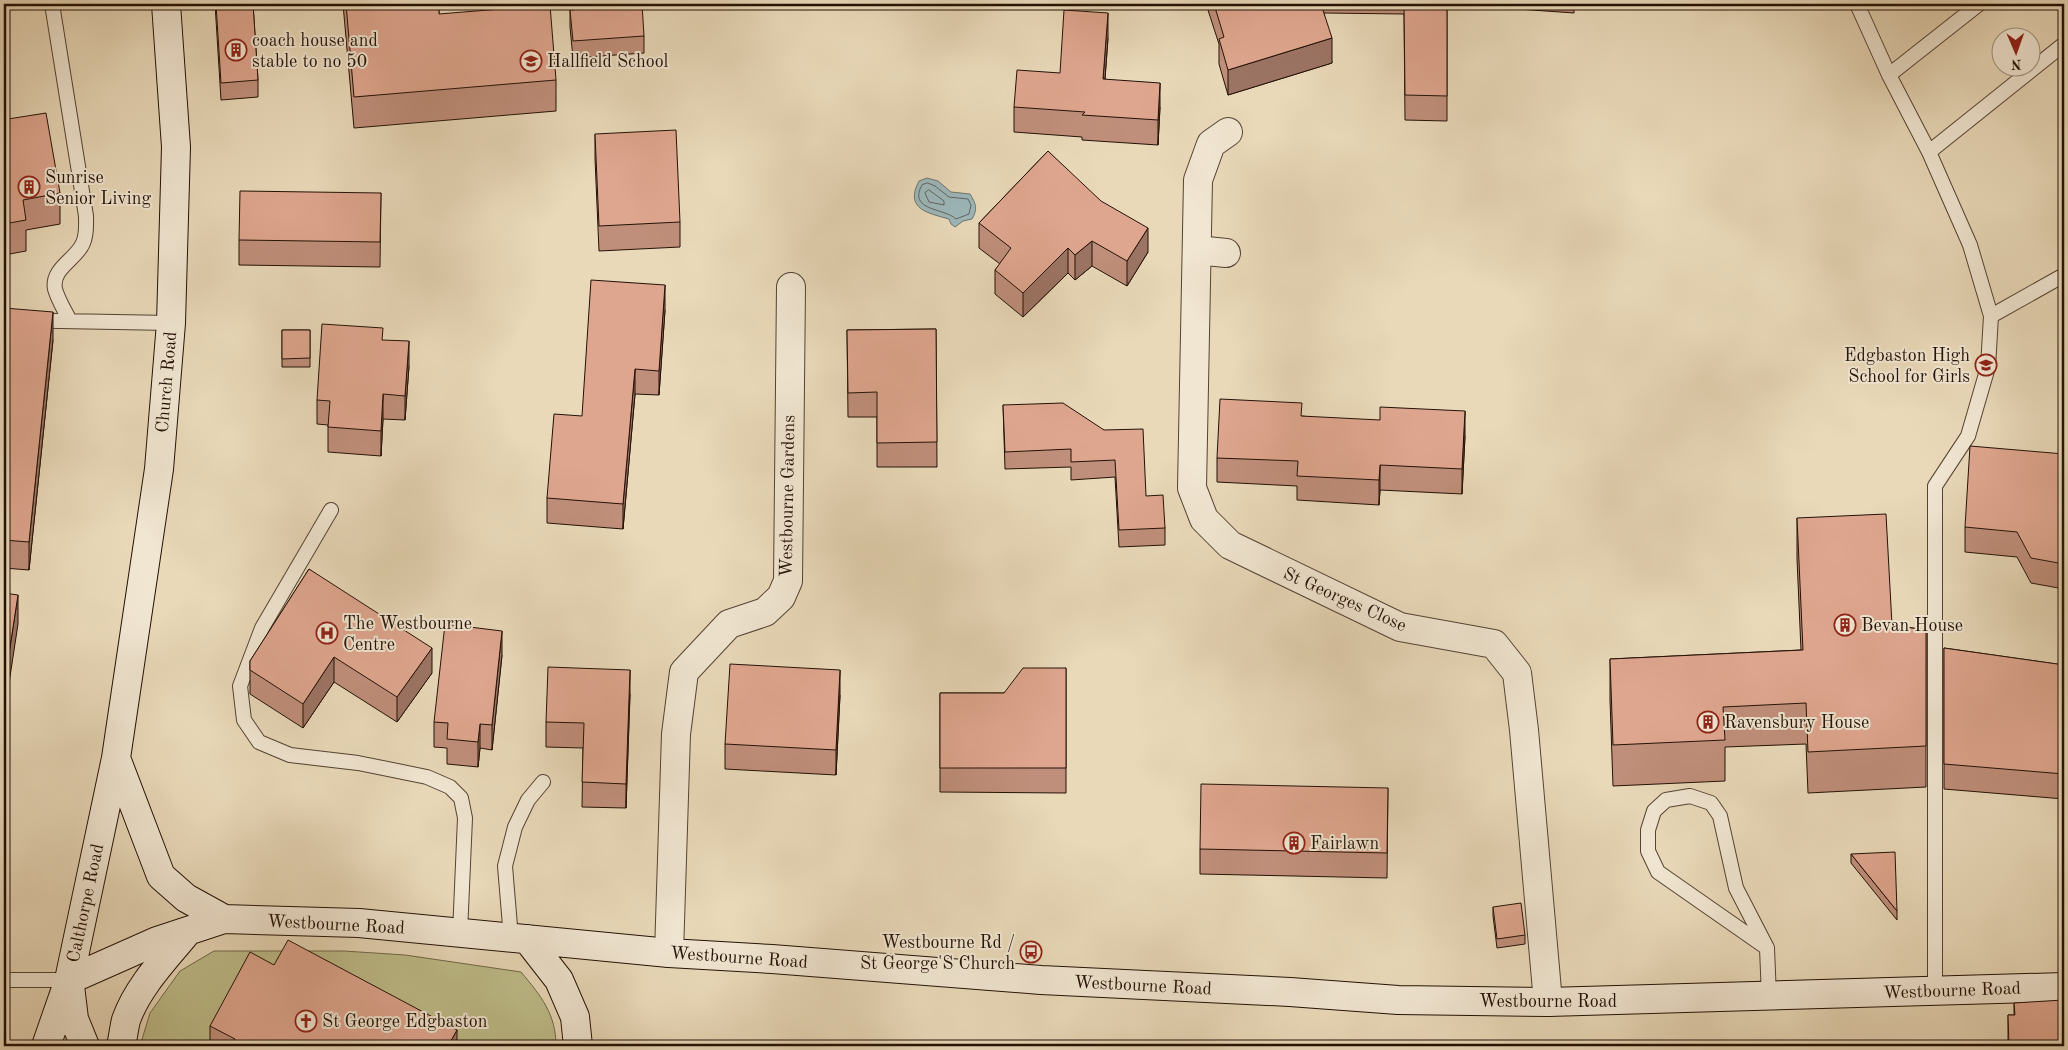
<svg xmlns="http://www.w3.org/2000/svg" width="2068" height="1050" viewBox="0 0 2068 1050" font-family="'Old Standard TT',serif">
<rect width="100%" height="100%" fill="#e9d9b9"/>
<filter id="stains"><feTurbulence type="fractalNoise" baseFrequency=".004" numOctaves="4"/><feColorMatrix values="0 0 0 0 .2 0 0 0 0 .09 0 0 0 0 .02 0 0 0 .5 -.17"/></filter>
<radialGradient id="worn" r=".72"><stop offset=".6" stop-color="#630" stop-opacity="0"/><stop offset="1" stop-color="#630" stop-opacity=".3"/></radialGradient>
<path fill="#bebd8a" stroke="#706748" d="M 214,951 L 344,951 L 405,955 L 521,972 C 541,996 556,1014 556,1046 L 140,1046 L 150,1013 L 180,971 Z"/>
<path fill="#9cb7ba" stroke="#6c7572" d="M 927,178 L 938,181 L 951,192 L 970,194 C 976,204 978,209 972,219 L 963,221 L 955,227 L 951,224 L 949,219 C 928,213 904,209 919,181 Z"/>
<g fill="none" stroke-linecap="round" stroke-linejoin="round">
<path stroke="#606460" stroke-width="1" d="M 928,183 L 935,186 L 949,197 L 968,199 L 971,205 L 969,214 L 956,219 C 945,208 907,211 922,185 Z
M 929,190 L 944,201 L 944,205 L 929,202 L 925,193 Z"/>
<g stroke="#544333" stroke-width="16">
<path id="lane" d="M 52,4 L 86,216 C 86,225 87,235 83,243 C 77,259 51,268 55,289 C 58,300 65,311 70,321
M 1857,4 L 1889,75
M 1929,152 L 1889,75 L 1979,4
M 1991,316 L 2064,275
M 4,320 L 171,323
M 331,510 L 262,628 L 240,686 L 244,720 L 259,742 L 290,755 L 358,763 L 427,777 L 450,787 L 461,798 L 465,818 L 460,933
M 511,938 L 505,866 L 515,827 L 528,800 L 543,782
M 1767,948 L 1736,888 L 1720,816 L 1711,803 L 1690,796 L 1666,800 L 1654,811 L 1648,830 L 1648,851 L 1658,872 L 1767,948 L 1769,997
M 4,980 L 69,980
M 1935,990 L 1935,486 L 1968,436 L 1988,367 L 1991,316 L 1970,245 L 1929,152 L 2064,44"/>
</g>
<g stroke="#544333" stroke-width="30">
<path id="street" d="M 1228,132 L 1211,144 L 1198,180 L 1192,488 L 1204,519 L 1230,545 L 1400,627 L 1494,644 L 1517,673 L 1524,730 L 1548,1002
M 1197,250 L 1226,253
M 669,953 L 676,734 L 684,672 L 729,624 L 765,612 L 781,597 L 788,581 L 791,287"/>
</g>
<g stroke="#231106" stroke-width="30">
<path id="secondary" d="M 116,758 L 161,876 L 186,898 L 224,919
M 527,939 L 559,980 L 575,1017 L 578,1046
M 69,980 L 157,941 L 224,919 L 359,923 L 669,953 L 772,959 L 1041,980 L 1290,992 L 1398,1000 L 1548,1002 L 2064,987
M 70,986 L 74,1019 L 85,1046
M 46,1046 L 69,980 L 116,758 L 159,469 L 171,323 L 176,147 L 166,4
M 121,1046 C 123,1038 124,1028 126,1020 C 138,986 166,958 188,931"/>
</g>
<use href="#lane" stroke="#f1e6d2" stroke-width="14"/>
<use href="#street" stroke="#f1e6d2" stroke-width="28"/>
<use href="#secondary" stroke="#f1e6d2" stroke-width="28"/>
</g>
<path fill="#c08f7b" stroke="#231106" d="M 215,4 L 253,4 L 258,80 L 258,97 L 221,100 Z
M 343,4 L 439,4 L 439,14 L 556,80 L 556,111 L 354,128 Z
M 1206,4 L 1574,4 L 1574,13 L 1447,4 L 1447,121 L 1405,120 L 1404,14 L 1324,13 L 1332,63 L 1228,95 L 1219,64 L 1219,44 Z
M 570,10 L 644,36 L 644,53 L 573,58 L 570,27 Z
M 1108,38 L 1105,79 L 1160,107 L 1158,145 L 1082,140 L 1082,137 L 1014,132 L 1014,107 Z
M 4,110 L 8,119 L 60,193 L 60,224 L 26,230 L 26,251 L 4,255 Z
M 595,134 L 680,222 L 680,247 L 599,251 L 595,159 Z
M 1048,151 L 1148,252 L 1127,286 L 1092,266 L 1075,280 L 1068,273 L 1023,317 L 995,294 L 995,270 L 1000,264 L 979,248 L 979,223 Z
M 381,193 L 380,267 L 239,265 L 239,240 Z
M 4,308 L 53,340 L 29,570 L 4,568 Z
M 665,310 L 659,395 L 635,394 L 623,529 L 547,523 L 547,498 L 582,416 Z
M 936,329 L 937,467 L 877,467 L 877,417 L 848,417 L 847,330 Z
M 282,330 L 310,330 L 310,367 L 282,367 Z
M 383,340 L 409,366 L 405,420 L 383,419 L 381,456 L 328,452 L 328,425 L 317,424 L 317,400 Z
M 1003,405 L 1104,430 L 1146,496 L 1165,528 L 1165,545 L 1119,547 L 1115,477 L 1071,480 L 1071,467 L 1005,469 Z
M 1302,416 L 1465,436 L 1462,494 L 1380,490 L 1379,505 L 1297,500 L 1297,486 L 1217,482 L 1217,458 Z
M 2064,454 L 2064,589 L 2031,583 L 2017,557 L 1965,552 L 1965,527 Z
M 1797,518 L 1892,625 L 1926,630 L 1926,787 L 1808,793 L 1806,744 L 1725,747 L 1725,781 L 1613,786 L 1610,700 L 1610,659 L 1801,650 L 1797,559 Z
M 309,569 L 432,673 L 397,722 L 334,682 L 303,728 L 250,694 L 250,661 Z
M 1944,648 L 2064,665 L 2064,799 L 1944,789 Z
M 502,655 L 492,750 L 480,748 L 478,767 L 447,764 L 447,748 L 434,747 L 434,722 Z
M 1066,668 L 1066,793 L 940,792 L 940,693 L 1004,693 Z
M 630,694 L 626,808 L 582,807 L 583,748 L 546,747 L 546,722 Z
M 840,695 L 836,775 L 725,769 L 725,744 Z
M 1388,788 L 1387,878 L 1200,874 L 1200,849 Z
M 1851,854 L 1897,911 L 1897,920 L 1851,863 Z
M 1493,907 L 1525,935 L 1525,944 L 1497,948 L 1493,916 Z
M 274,965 L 457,1046 L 210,1046 L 210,1026 Z
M 2014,1003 L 2064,1046 L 2008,1046 L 2008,1015 L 2014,1015 Z"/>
<path fill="#9c7464" stroke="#231106" d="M 1108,13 L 1108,38 L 1103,104 L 1103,79 Z
M 1332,38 L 1332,63 L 1228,95 L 1228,70 Z
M 1160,83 L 1160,107 L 1158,145 L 1158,120 Z
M 1148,228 L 1148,252 L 1127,286 L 1127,261 Z
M 1092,241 L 1092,266 L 1075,280 L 1075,255 Z
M 1068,248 L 1068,273 L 1023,317 L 1023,293 Z
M 665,285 L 665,310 L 659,395 L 659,371 Z
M 53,312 L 53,340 L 29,570 L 29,542 Z
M 409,341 L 409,366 L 405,420 L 405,396 Z
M 635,369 L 635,394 L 623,529 L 623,504 Z
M 383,394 L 383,419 L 381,456 L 381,431 Z
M 1465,411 L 1465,436 L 1462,494 L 1462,469 Z
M 1380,465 L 1380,490 L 1379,505 L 1379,480 Z
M 18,595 L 18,624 L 4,716 L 4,686 Z
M 502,631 L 502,655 L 492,750 L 492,725 Z
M 432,648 L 432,673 L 397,722 L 397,697 Z
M 334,657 L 334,682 L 303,728 L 303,704 Z
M 630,670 L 630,694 L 626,808 L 626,784 Z
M 840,670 L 840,695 L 836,775 L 836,750 Z
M 480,724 L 480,748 L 478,767 L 478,742 Z
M 457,1030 L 457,1046 L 448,1046 Z"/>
<path fill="#dfa68f" stroke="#231106" d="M 216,4 L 253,4 L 258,80 L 221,83 Z
M 346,4 L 439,4 L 439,14 L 550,5 L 556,80 L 354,97 Z
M 642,4 L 644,36 L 573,41 L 570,10 Z
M 1214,4 L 1321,4 L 1332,38 L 1228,70 L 1219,39 L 1224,37 Z
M 1404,4 L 1447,4 L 1447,96 L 1405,95 Z
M 1064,10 L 1108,13 L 1103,79 L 1160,83 L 1158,120 L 1082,115 L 1085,112 L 1014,107 L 1017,70 L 1060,73 Z
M 6,109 L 8,119 L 46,113 L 60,193 L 23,200 L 26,220 L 4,224 L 4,110 Z
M 676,130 L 680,222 L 599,226 L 595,134 Z
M 1048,151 L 1101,201 L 1148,228 L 1127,261 L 1092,241 L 1075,255 L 1068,248 L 1023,293 L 995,270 L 1011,248 L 979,223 Z
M 240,191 L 381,193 L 380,242 L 239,240 Z
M 591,280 L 665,285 L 659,371 L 635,369 L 623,504 L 547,498 L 554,414 L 582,416 Z
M 4,308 L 53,312 L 29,542 L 4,540 Z
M 322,324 L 383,328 L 382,340 L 409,341 L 405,396 L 383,394 L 381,431 L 328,427 L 330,401 L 317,400 Z
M 936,329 L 937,442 L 877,443 L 877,392 L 848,393 L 847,330 Z
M 282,330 L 310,330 L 310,358 L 282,359 Z
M 1220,399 L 1302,403 L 1301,416 L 1380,420 L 1380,407 L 1465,411 L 1462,469 L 1380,465 L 1379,480 L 1297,476 L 1298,461 L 1217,458 Z
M 1063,403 L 1104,430 L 1143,429 L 1146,496 L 1163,495 L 1165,528 L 1119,530 L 1115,460 L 1071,462 L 1071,449 L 1005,452 L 1003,405 Z
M 1970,446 L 2064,454 L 2064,564 L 2031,558 L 2017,532 L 1965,527 Z
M 1886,514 L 1892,625 L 1926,630 L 1926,746 L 1808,752 L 1806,703 L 1723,707 L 1725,740 L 1613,745 L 1610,659 L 1803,650 L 1797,518 Z
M 309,569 L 432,648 L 397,697 L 334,657 L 303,704 L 250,670 L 250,661 Z
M 4,593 L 18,595 L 4,686 Z
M 445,624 L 502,631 L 492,725 L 480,724 L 478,742 L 447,739 L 448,723 L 434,722 Z
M 1944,648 L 2064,665 L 2064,774 L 1944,764 Z
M 730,664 L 840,670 L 836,750 L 725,744 Z
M 548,667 L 630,670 L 626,784 L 582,782 L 584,723 L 546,722 Z
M 1023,668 L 1066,668 L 1066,768 L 940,768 L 940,693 L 1004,693 Z
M 1201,784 L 1388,788 L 1387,853 L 1200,849 Z
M 1895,852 L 1897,911 L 1851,854 Z
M 1521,903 L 1525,935 L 1497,939 L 1493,907 Z
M 288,940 L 457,1030 L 448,1046 L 231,1046 L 235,1039 L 210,1026 L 250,952 L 274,965 Z
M 2063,1000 L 2064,1046 L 2009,1046 L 2008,1015 L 2015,1015 L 2014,1003 Z"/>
<defs>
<g id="building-ring" transform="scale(1.125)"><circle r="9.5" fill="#f1e6d2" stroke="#8f2418" stroke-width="1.5"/><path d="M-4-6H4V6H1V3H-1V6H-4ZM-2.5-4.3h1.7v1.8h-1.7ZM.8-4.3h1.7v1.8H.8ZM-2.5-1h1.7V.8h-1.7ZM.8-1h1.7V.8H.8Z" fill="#8f2418"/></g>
<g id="school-ring" transform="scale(1.125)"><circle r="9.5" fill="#f1e6d2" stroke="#8f2418" stroke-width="1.5"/><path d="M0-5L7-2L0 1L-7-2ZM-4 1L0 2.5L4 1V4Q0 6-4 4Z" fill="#8f2418"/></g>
<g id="hospital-ring" transform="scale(1.125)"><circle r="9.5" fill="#f1e6d2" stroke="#8f2418" stroke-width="1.5"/><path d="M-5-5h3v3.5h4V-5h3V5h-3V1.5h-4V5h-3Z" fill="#8f2418"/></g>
<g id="bus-ring" transform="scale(1.125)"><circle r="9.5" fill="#f1e6d2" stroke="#8f2418" stroke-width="1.5"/><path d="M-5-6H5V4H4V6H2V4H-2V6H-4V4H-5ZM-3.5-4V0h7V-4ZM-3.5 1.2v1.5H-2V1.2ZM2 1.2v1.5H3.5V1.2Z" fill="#8f2418"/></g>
<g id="church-ring" transform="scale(1.125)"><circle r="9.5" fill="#f1e6d2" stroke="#8f2418" stroke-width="1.5"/><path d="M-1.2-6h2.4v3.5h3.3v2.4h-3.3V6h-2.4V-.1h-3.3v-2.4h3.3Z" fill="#8f2418"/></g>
</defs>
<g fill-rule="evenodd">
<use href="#building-ring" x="236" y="50"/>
<use href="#school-ring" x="531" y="61"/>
<use href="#building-ring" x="29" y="187"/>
<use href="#school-ring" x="1986" y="365"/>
<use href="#building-ring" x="1845" y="625"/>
<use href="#hospital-ring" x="327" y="633"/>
<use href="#building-ring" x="1708" y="722"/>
<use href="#building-ring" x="1294" y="843"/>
<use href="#bus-ring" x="1031" y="952"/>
<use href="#church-ring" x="306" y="1021"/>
</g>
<g text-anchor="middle" stroke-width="4" stroke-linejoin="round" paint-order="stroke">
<g font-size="18" fill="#231106" stroke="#f1e6d2" text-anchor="start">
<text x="252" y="46">coach house and<tspan x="252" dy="21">stable to no 50</tspan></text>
<text x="547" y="67">Hallfield School</text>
<text x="45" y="183">Sunrise<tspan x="45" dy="21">Senior Living</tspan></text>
<text x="1970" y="361" text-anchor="end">Edgbaston High<tspan x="1970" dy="21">School for Girls</tspan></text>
<text x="343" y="629">The Westbourne<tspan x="343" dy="21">Centre</tspan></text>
<text x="1861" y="631">Bevan House</text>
<text x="1724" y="728">Ravensbury House</text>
<text x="1310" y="849">Fairlawn</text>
<text x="1015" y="948" text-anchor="end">Westbourne Rd /<tspan x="1015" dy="21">St George'S Church</tspan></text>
<text x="322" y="1027">St George Edgbaston</text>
</g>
<g font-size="18" fill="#231106" stroke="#f1e6d2">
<text transform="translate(166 382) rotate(-85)" y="6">Church Road</text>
<text transform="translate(787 496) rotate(-89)" y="6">Westbourne Gardens</text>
<text transform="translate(1345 599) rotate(24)" y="6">St Georges Close</text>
<text transform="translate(85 903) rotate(-78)" y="6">Calthorpe Road</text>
<text transform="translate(336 924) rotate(3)" y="6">Westbourne Road</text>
<text transform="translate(739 957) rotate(4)" y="6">Westbourne Road</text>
<text transform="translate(1143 985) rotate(3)" y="6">Westbourne Road</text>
<text transform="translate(1952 990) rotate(-2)" y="6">Westbourne Road</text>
<text x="1548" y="1007">Westbourne Road</text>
</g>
</g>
<rect width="2068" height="1050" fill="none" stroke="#e9d9b9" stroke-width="20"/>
<rect x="5" y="5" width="2058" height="1040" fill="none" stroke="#231106" stroke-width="2.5"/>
<rect x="10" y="10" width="2048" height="1030" fill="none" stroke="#231106"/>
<g transform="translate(2016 52) rotate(178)"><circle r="24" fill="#f1e6d2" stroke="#9f9180"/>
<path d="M0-4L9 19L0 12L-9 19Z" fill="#8f2418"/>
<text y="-8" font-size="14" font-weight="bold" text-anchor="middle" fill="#231106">N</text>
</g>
<rect width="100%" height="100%" filter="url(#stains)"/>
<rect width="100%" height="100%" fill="url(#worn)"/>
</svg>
